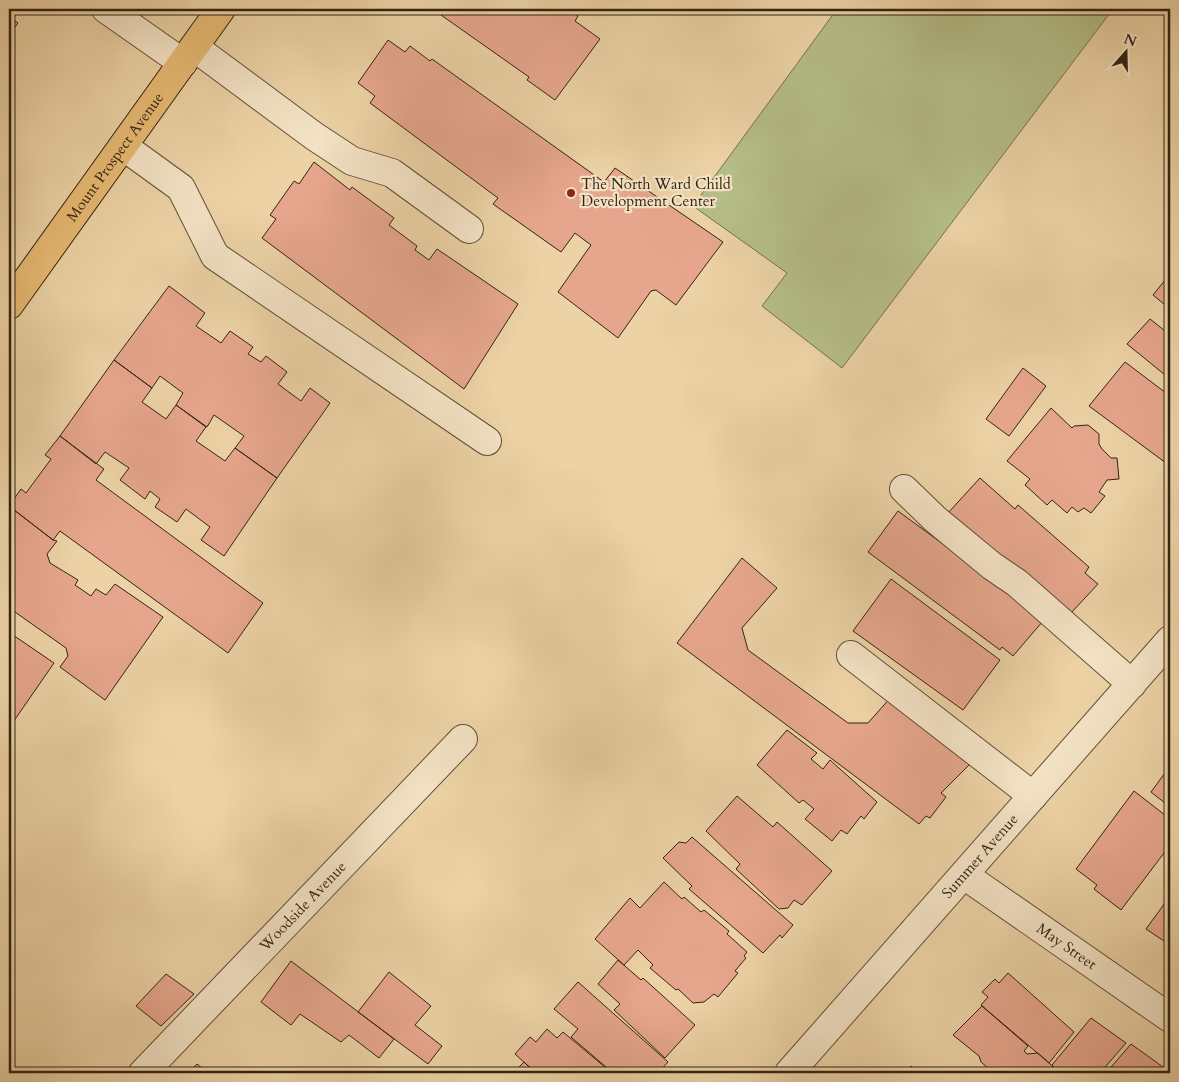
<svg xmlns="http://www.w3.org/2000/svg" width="1179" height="1082" viewBox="0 0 1179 1082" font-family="Cardo,serif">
<rect width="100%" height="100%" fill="#ecd2a5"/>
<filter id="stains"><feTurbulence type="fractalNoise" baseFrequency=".004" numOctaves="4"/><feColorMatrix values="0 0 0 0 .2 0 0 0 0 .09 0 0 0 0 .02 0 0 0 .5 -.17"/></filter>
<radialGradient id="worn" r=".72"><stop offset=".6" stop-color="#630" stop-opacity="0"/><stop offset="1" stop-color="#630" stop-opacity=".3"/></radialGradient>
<path fill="#b5bd88" stroke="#74704e" d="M 837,9 L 1113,9 L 842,368 L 762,306 L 787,273 L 693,206 Z"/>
<path fill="#e6a68d" stroke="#332413" d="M 442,9 L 567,9 L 578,16 L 575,21 L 600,39 L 555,100 L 527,80 L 529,77 L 441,15 L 444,10 Z
M 9,17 L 18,23 L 9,35 Z
M 388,40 L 405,52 L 410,46 L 430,61 L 432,59 L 604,182 L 615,168 L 723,242 L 676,305 L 656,290 L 651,291 L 618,338 L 558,292 L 591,245 L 575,233 L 561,252 L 493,204 L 498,198 L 370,103 L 375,96 L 358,83 Z
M 314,162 L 350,190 L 352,187 L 394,218 L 389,225 L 417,246 L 415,250 L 429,260 L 437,249 L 518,304 L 464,389 L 262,238 L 276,219 L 270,215 L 294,181 L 299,184 Z
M 1170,274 L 1170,309 L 1153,295 Z
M 169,286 L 205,313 L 196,326 L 221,343 L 230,331 L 253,347 L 248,354 L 261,362 L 266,356 L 287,372 L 278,384 L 301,401 L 310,388 L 330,403 L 277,478 L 235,448 L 244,436 L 214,415 L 207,427 L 176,405 L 183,393 L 160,376 L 152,388 L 114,360 Z
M 1150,319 L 1170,335 L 1170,379 L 1127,344 Z
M 114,360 L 152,388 L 142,402 L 166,419 L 176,405 L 206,427 L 196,441 L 225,461 L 235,448 L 277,478 L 224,556 L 201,540 L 210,527 L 186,509 L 177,522 L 155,507 L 160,499 L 150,491 L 145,499 L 120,480 L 129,468 L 105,452 L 96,464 L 60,436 Z
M 1125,362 L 1170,396 L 1170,466 L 1089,406 Z
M 1023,368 L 1046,386 L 1009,436 L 986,419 Z
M 1051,408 L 1072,428 L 1074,426 L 1088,425 L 1099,434 L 1099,444 L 1102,449 L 1111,458 L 1117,458 L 1119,479 L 1107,480 L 1099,492 L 1105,496 L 1091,513 L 1084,508 L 1078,512 L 1072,507 L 1067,513 L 1052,500 L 1047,505 L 1025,485 L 1030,479 L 1007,461 Z
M 60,436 L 104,469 L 96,480 L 263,603 L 228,653 L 60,531 L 53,540 L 9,506 L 21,489 L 26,493 L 51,459 L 45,455 Z
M 980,478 L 1015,509 L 1018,505 L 1089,567 L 1085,573 L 1098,584 L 1071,613 L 948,513 Z
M 9,506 L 53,540 L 57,541 L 47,554 L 50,563 L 78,580 L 75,585 L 91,596 L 96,589 L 106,595 L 115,584 L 163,617 L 105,700 L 60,667 L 68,656 L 66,648 L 15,612 L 9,611 Z
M 898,511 L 1034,611 L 1043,621 L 1013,656 L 1002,647 L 1000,650 L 868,552 Z
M 742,558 L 777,588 L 742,628 L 748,650 L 848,723 L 868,723 L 892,696 L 975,759 L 941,793 L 946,797 L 930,818 L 926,816 L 919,824 L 677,643 Z
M 891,579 L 1000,660 L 963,710 L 853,631 Z
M 10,633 L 54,663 L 9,728 L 9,635 Z
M 787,730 L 817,753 L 811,759 L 823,769 L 830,760 L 877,802 L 864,819 L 861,816 L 847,834 L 841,830 L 832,841 L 805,819 L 814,809 L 803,800 L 799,803 L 757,765 Z
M 1170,766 L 1170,807 L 1151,792 Z
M 1134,791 L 1170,819 L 1170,845 L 1121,910 L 1094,889 L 1097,885 L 1076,869 Z
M 737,796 L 773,827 L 777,822 L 832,871 L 802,905 L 794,900 L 788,908 L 779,909 L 736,869 L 740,864 L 706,831 Z
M 692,837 L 793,925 L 782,938 L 780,935 L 763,953 L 689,889 L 692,886 L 663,858 L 679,842 L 686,843 Z
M 664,882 L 682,899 L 684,897 L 701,912 L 704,910 L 729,931 L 727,934 L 747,952 L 744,956 L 746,958 L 735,971 L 738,973 L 718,997 L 714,994 L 704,1002 L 693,1003 L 678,989 L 676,990 L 650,968 L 653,965 L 638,950 L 624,965 L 595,939 L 630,898 L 640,908 Z
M 1170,896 L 1170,945 L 1146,929 Z
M 618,960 L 641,980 L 643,978 L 695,1025 L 665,1058 L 614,1010 L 620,1004 L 598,984 Z
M 291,961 L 394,1039 L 379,1058 L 349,1035 L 341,1042 L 300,1014 L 291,1025 L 261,1002 Z
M 389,972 L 431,1006 L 415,1025 L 442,1046 L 428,1064 L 358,1012 Z
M 1008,973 L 1074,1032 L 1049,1063 L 981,1005 L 988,997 L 982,992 L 995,979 L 999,983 Z
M 166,974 L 194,994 L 161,1026 L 136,1006 Z
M 578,982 L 668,1062 L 658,1073 L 613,1073 L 571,1037 L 578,1029 L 554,1009 Z
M 982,1006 L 1028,1046 L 1024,1051 L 1027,1054 L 1038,1053 L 1060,1073 L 998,1073 L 989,1069 L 981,1062 L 979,1056 L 953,1035 Z
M 1091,1018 L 1126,1043 L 1100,1073 L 1060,1073 L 1052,1065 Z
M 547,1029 L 557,1038 L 563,1032 L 612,1073 L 536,1073 L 515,1054 L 530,1037 L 536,1042 Z
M 1131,1044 L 1170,1072 L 1170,1073 L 1106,1073 Z
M 524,1062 L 536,1073 L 513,1073 Z
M 197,1064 L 208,1073 L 188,1073 Z
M 911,1066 L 919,1073 L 906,1073 Z"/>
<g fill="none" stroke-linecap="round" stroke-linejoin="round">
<g stroke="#615038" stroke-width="30">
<g id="minor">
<path d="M 106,9 L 183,63"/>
<path d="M 194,47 L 314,136 L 352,161 L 392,173 L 469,229"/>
<path d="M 123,146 L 181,188 L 215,256 L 487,441"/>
<path d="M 904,489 L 935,519 L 992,566 L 1017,583 L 1132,684"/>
<path d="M 851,655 L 1033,796"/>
<path id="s1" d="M 964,875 L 1170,1018"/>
<path id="s2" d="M 143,1073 L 463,739"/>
<path id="s3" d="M 789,1073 L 1170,640"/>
</g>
</g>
<g stroke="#332413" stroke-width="30">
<g id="major">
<path id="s4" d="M 9,305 L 221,9"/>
</g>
</g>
<use href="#minor" stroke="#f3e2c4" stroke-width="28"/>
<use href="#major" stroke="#e6b972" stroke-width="28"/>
</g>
<circle fill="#8f2418" stroke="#f3e2c4" stroke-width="2" cx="571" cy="193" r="5"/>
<g text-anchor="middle" stroke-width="4.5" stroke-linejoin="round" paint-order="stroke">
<g font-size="15" fill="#332413" stroke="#f3e2c4">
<text dy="5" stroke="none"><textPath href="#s4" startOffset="182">Mount Prospect Avenue</textPath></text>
<text dy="5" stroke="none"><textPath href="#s3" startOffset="289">Summer Avenue</textPath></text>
<text dy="5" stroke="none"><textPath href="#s2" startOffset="231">Woodside Avenue</textPath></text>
<text dy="5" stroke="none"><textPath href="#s1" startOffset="125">May Street</textPath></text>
</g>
<g font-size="15" fill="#332413" stroke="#f3e2c4" text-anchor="start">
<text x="581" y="189">The North Ward Child<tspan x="581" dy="17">Development Center</tspan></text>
</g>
</g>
<rect width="1179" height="1082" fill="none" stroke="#ecd2a5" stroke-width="30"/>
<rect x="10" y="10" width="1159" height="1062" fill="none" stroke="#332413" stroke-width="2.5"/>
<rect x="15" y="15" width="1149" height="1052" fill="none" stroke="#332413"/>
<g transform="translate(1126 52) rotate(20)" stroke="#f3e2c4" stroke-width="4" paint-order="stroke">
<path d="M0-4L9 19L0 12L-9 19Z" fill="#332413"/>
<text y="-8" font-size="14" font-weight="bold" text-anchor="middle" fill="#332413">N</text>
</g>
<rect width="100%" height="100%" filter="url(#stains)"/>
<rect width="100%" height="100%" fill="url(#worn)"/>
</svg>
